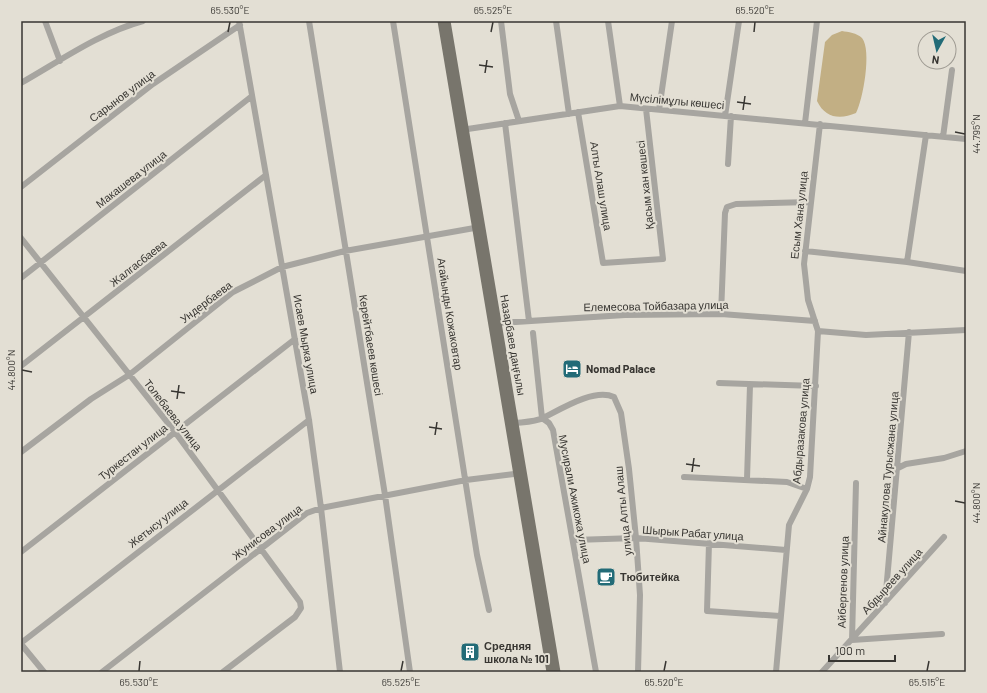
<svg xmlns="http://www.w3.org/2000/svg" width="987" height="693" viewBox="0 0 987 693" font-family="Barlow,sans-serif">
<rect width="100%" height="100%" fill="#e3dfd4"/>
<path fill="#c2af84" d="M 842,31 C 848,32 857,33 862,38 C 872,50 863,100 856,113 C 840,120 825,118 817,101 L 825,42 L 832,35 Z"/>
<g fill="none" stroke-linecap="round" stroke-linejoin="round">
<path stroke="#a7a5a0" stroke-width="6" d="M 45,21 L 60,61
M 239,21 L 309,420 L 321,508 L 340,672
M 309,21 L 385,495 L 410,672
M 393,21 L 477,555 L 489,610
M 501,21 L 510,94 L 519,121
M 556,21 L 569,114
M 608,21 L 620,106
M 21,83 C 60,61 99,33 143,21
M 659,110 L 672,21
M 578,112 L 603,263 L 663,259 L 646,109
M 725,116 L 739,21
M 505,123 L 529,321
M 805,123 L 817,21
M 461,130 L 620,106 L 966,139
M 943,137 L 952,70
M 728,164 L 731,116
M 21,187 L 153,84 L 240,25
M 21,238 L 175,432 L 300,602 L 301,608 L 295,617 L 223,672
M 805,251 L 907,262 L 966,271
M 907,262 L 926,135
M 21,278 L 252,96
M 721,314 L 725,213 L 727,207 L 736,204 L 810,202
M 498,323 L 625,315 L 721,314 L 815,321
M 818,331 L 866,335 L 966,330
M 533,333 L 542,418 L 549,423 L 553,430 L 596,672
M 21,366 L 266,175
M 719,383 L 816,386
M 515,423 C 523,422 535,422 543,418 C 561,409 594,388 614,397 L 621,413 L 629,469 L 636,538 L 640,595 L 638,672
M 21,452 L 91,399 L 129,375 L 233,292 L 282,267 L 345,251 L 480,227
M 898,468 L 906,464 L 944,458 L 966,451
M 684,477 L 787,482 L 807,489
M 747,479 L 750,385
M 856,483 L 852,640 L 942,634
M 574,540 L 636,538 L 786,550
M 709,543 L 707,611 L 780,616
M 21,552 L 295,339
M 885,603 L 909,332
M 21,643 L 309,420
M 21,644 L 44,672
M 102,672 L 307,513 L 321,508 L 466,480 L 522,473
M 776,672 L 789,525 L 807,489 L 810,477 L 818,331 L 808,300 L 804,264 L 820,124
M 822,672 L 944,537"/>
<path stroke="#78756c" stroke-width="7" d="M 441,21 L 550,672
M 447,21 L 557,672"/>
</g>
<path fill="none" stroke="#383632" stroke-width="1.5" d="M 228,32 L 230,22M 491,32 L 493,22M 754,32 L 755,22M 479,65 L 493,67M 485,73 L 487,60M 737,102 L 751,104M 743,110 L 745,96M 955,132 L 965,134M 22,370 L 32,372M 171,391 L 185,393M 177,399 L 179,385M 429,427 L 442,429M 435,435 L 437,422M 686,464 L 700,466M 692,472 L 694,458M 955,501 L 965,503M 139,671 L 140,661M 401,671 L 403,661M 664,671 L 666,661M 927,671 L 929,661"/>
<defs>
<g id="hotel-square" transform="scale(1)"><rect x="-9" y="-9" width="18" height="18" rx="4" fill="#226b77" stroke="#e3dfd4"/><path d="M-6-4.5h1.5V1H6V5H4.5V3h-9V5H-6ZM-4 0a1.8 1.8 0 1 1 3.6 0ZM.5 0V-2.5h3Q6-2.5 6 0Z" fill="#fff"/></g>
<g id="cafe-square" transform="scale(1)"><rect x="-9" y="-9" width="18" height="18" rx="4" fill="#226b77" stroke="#e3dfd4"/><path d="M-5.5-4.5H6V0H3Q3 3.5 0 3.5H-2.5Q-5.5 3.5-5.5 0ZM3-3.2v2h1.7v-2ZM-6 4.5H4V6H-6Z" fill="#fff"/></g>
<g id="building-square" transform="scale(1)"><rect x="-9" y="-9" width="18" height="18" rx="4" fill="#226b77" stroke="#e3dfd4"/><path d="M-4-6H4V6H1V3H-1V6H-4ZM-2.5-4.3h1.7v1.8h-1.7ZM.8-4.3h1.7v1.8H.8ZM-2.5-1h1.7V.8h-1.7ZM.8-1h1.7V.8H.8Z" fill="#fff"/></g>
</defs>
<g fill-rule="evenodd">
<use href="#hotel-square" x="572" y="369"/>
<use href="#cafe-square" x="606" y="577"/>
<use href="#building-square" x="470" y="652"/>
</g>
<g text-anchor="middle" stroke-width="4" stroke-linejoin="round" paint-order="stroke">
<g font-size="11" fill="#383632" stroke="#e3dfd4">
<text transform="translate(122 96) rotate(-37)" y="4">Сарынов улица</text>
<text transform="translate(677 101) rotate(5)" y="4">Мүсілімұлы көшесі</text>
<text transform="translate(131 179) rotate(-38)" y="4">Макашева улица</text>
<text transform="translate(645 185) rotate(-96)" y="4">Қасым хан көшесі</text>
<text transform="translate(601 186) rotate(81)" y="4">Алты Алаш улица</text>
<text transform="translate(799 215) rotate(-84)" y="4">Есым Хана улица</text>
<text transform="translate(138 263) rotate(-38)" y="4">Жалгасбаева</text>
<text transform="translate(206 302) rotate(-37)" y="4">Ундербаева</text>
<text transform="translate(656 306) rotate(-1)" y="4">Елемесова Тойбазара улица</text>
<text transform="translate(450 314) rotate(81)" y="4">Агайынды Кожаковтар</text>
<text transform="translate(306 344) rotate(80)" y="4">Исаев Мырка улица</text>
<text transform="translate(371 345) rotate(81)" y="4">Керейтбаеев көшесі</text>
<text transform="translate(513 345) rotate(80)" y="4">Назарбаев даңғылы</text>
<text transform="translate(173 415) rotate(52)" y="4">Толебаева улица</text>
<text transform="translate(801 431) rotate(-85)" y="4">Абдыразакова улица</text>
<text transform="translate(133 452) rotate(-38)" y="4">Туркестан улица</text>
<text transform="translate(888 467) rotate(-85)" y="4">Айнакулова Турысжана улица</text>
<text transform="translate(575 499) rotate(79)" y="4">Мусирали Ажикожа улица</text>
<text transform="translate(623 511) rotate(-96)" y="4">улица Алты Алаш</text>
<text transform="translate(158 523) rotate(-38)" y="4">Жетысу улица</text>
<text transform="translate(267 532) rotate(-37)" y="4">Жунисова улица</text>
<text transform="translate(693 533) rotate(4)" y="4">Шырык Рабат улица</text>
<text transform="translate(892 581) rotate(-48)" y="4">Абдыреев улица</text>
<text transform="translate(843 582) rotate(-88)" y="4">Айбергенов улица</text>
</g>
<g font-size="11" font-weight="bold" fill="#383632" stroke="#e3dfd4" text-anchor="start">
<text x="586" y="373">Nomad Palace</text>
<text x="620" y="581">Тюбитейка</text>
<text x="484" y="650">Средняя<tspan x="484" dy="13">школа № 101</tspan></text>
</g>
</g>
<rect width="987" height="693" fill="none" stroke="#e3dfd4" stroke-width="44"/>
<g transform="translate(937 50) rotate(188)"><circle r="19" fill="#e3dfd4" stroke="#9f9b93"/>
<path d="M0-3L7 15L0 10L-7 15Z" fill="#226b77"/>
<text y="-6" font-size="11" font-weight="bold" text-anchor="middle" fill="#383632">N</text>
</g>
<path d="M829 655v6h66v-6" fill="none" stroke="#383632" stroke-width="2"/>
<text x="835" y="655" font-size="12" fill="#383632" stroke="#e3dfd4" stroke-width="3" paint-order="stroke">100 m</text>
<rect x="22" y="22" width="943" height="649" fill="none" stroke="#383632" stroke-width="1.5"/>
<g font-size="10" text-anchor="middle" fill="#383632">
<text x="230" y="14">65.530°E</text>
<text x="493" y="14">65.525°E</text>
<text x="755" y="14">65.520°E</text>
<text transform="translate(976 134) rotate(-90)" y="4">44.795°N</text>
<text transform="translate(11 370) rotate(-90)" y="4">44.800°N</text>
<text transform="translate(976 503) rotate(-90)" y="4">44.800°N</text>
<text x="139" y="686">65.530°E</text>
<text x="401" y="686">65.525°E</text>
<text x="664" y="686">65.520°E</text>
<text x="927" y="686">65.515°E</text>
</g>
</svg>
